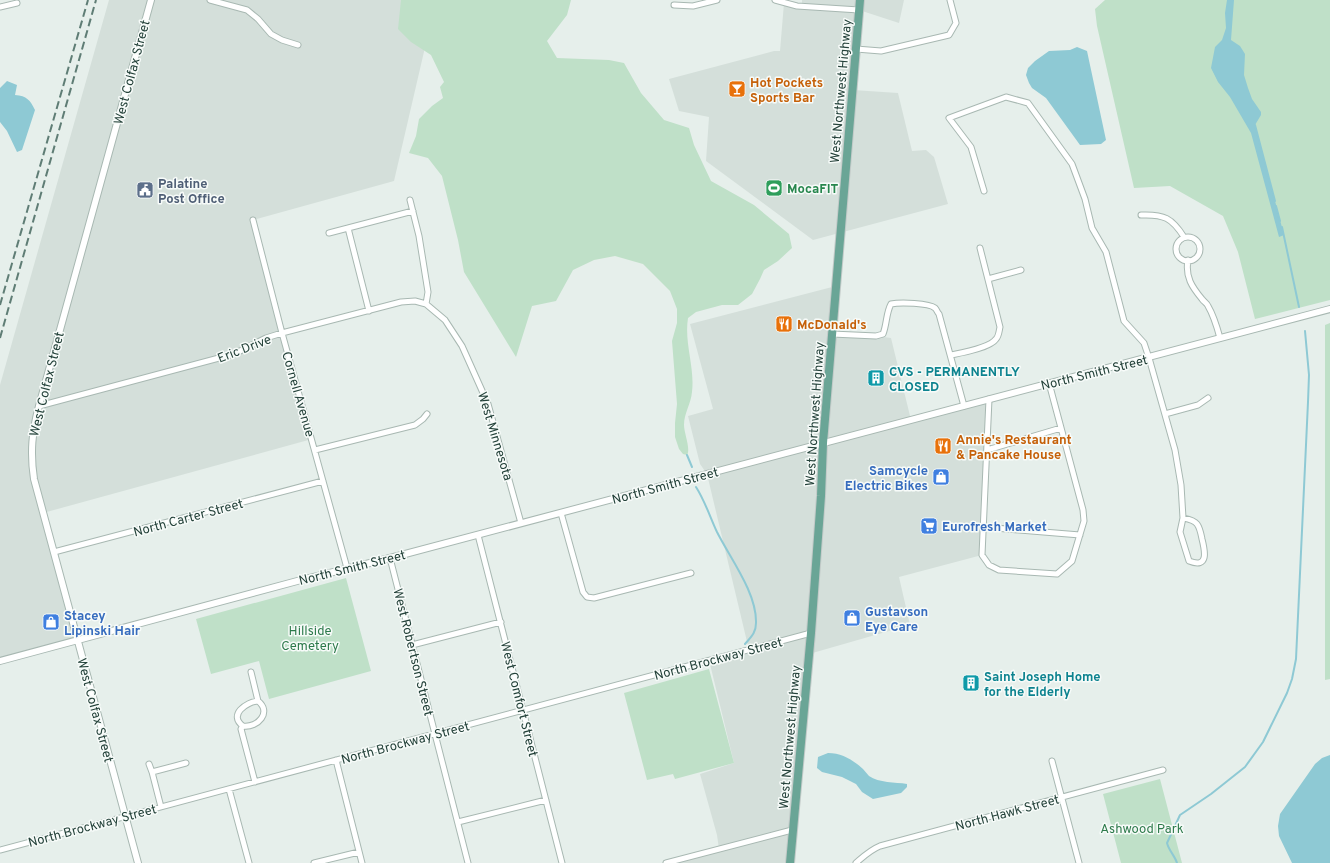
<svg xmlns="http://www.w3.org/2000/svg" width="1330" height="863" viewBox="0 0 1330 863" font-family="Overpass,sans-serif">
<rect width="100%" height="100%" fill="#e6efeb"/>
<path fill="#d4dfda" d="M 109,0 L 436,0 L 394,181 L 253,220 L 312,439 L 43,513 L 77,641 L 0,661 L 0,385 Z
M 802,0 L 904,0 L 899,23 L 859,10 L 853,90 L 898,93 L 912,151 L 926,150 L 934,157 L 948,204 L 813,240 L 706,161 L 709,117 L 679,111 L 669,79 L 774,51 L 780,51 L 784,3 L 802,6 Z
M 836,286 L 832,334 L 876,336 L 891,338 L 911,420 L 989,399 L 982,555 L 899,577 L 910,625 L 809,654 L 790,863 L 666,863 L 719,849 L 717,835 L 700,774 L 734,763 L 709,660 L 749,650 L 707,474 L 700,464 L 688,416 L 713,409 L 690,324 Z"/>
<path fill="#bfe0c8" d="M 401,0 L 571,0 L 567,15 L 547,41 L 557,58 L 609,60 L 624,63 L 641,93 L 664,120 L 689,128 L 694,145 L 711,181 L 754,205 L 789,234 L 792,248 L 778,261 L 764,270 L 760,279 L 752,294 L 738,305 L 722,305 L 696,312 L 688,318 C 684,343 695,367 692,392 C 691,404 684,413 684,425 C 684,433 691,449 687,455 L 683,454 L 679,449 L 675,437 L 675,423 L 677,404 L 672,341 L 677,323 L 677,309 L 670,291 L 643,264 L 615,256 L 594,260 L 573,270 L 556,301 L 532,306 L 516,357 L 464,272 L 458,240 L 442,176 L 428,158 L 409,153 L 416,136 L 419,119 L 432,106 L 443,98 L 440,87 L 444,82 L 431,55 L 411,42 L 398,29 Z
M 1105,0 L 1330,0 L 1330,300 L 1255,319 L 1238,252 L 1223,216 L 1170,186 L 1134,188 L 1097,26 L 1095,9 Z
M 1330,323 L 1330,679 L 1325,680 L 1325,325 Z
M 346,578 L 371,671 L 269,699 L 259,661 L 211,674 L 196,619 Z
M 709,669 L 734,763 L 675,779 L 673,774 L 647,780 L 624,693 Z
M 1160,779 L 1182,863 L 1121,863 L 1103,794 Z"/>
<path fill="#8ec9d4" d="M 1227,0 L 1234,0 L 1231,40 L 1240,46 L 1245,54 L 1244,75 L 1248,88 L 1252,99 L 1261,112 L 1261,115 L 1255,125 L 1284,235 L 1279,237 L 1251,133 L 1230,97 L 1218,82 L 1211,68 L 1215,47 L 1222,40 L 1226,28 L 1225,13 Z
M 1077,47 L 1087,51 L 1106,140 L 1101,144 L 1080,145 L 1046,98 L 1032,88 L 1029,83 L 1026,75 L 1028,68 L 1035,61 L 1049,51 L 1070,50 Z
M 7,81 L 17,85 L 15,95 C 27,96 30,100 35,110 L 22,150 L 17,152 L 7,131 L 0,122 L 0,88 Z
M 828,753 C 842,753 853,760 863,769 C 865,771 867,774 869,776 C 879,783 895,782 907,784 L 907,787 L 901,793 L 873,799 L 862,792 L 856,784 L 842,777 L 822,772 L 817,768 L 818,757 Z
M 1330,755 L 1330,863 L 1292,863 L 1279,836 L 1278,826 L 1280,814 L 1315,764 L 1322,758 Z"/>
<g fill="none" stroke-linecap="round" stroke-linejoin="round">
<path stroke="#8ec9d4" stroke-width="2" d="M 1255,125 L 1275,201
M 1276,206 L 1280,221
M 1282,227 L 1299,307
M 687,455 L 692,467
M 696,487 C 705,501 710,517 717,532 C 730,558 757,593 756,623 C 756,633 751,637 745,644
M 1177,863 C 1175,856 1169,851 1167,843 L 1180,815 L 1211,794 L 1245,767 L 1263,742 L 1287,693 L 1292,679 L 1296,659 L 1308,402 L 1309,375 L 1305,331"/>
<g stroke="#a8b8b2" stroke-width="7">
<path id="minor" d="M 210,0 L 247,10 L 258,19 L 271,34 L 282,40 L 298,45
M 775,0 L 797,6 L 859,10
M 674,5 L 693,6 L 717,0
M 0,7 L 17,3
M 856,49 L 881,51 L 949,35 L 956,23 L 950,0
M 984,191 L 971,147 L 949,118 L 1006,97 L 1028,103 L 1072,164 L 1085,199 L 1092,228 L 1106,252 L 1124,321 L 1144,343 L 1149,358 L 1175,450 L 1181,485 L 1183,518 L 1180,532 L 1189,561 C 1209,569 1205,551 1202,539 C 1201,534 1200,528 1197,524 C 1194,520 1188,519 1183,518
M 410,200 L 419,236 L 428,292 L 426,304 L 445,320 L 462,346 L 488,404 L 521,523
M 1141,215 C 1164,214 1172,218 1184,237
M 253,220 L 282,333 L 347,568
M 348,228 L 369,311
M 329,233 L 413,211
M1176 249a12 12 0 1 1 24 0a12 12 0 1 1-24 0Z
M 1188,260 C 1185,277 1192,287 1202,299 C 1204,302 1207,303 1208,306 C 1214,316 1217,327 1220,338
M 988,279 L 1021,270
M 832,334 L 876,336 L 883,334 C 887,324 886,313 891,304 C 900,302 929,303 935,308 C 937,310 937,312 939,314 L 964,406
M 951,355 C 961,353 990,348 996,339 C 999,336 999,331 1000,327 L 980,248
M 989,399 L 982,555 L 989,565 L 999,570 L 1057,574 L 1072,561 L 1084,521 L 1083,510 L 1049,383
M 39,406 L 234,354 L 266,338 L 282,333 L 401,302 L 415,301 L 426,304
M 1165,414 L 1198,405 L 1208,398
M 315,450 L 415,425 L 423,419 L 427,414
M 987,450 L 1061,428
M 561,513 L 583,592 L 587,597 L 594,598 L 691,573
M 983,527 L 1080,535
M 478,535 L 562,863
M 54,552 L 323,481
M 390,558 L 468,863
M 412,645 L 501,622
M 251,672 L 258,701
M 243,726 C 258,728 272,712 258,701 C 246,702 228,715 243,726 L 241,729 L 255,782
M 336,760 L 362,863
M 1052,761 L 1079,863
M 149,764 L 152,772
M 229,789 L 249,863
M 161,807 L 152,772 L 186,763
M 458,822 L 546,800
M 0,850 L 811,633
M 314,863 L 359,852
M 666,863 L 792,830
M 856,863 C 864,856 870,850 880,846 L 1163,770"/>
</g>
<g stroke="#a8b8b2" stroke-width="8">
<path id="tertiary" d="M 0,661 L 301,580 L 390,558 L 1330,309
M 138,863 L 34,479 C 30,452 32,432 39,406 L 151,0"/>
</g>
<g stroke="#c2cac8" stroke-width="10">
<path id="primary" d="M 790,863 L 811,633 L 821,496 L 823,443 L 860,0"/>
</g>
<use href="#minor" stroke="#fff" stroke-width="5"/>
<use href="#tertiary" stroke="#fff" stroke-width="6"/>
<use href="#primary" stroke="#6aa596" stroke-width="8"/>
<path stroke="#5f7d75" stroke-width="2" stroke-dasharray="8 4" stroke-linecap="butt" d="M 0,305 L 88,0
M 0,338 L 96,0"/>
</g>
<defs>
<g id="bar-square" transform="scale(0.9)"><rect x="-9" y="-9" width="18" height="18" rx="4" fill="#e8710a" stroke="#f7fbf9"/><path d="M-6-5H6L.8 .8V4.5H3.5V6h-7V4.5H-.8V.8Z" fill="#fff"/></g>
<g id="stadium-square" transform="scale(0.9)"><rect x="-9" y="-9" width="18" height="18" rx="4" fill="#2e9e5b" stroke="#f7fbf9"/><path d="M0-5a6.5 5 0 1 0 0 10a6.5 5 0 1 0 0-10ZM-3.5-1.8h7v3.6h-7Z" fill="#fff"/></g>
<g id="civic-square" transform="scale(0.9)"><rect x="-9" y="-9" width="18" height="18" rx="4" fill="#5c6f8a" stroke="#f7fbf9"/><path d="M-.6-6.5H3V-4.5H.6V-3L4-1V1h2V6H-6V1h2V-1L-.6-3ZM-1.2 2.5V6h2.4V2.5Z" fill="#fff"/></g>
<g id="restaurant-square" transform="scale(0.9)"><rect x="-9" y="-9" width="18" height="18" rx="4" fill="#e8710a" stroke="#f7fbf9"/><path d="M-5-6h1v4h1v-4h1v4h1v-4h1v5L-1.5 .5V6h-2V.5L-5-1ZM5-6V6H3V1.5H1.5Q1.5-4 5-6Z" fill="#fff"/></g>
<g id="building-square" transform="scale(0.9)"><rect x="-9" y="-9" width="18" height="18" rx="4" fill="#0f9aa8" stroke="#f7fbf9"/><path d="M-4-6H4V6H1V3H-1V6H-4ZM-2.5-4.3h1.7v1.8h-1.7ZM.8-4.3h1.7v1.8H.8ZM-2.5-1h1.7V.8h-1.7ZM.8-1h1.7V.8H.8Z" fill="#fff"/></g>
<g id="shop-square" transform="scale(0.9)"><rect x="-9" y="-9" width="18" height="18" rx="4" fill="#3f7fe0" stroke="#f7fbf9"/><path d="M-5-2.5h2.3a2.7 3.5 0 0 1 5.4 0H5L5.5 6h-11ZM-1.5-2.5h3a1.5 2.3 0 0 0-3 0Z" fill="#fff"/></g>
<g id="supermarket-square" transform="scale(0.9)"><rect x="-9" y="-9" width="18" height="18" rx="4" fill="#3f7fe0" stroke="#f7fbf9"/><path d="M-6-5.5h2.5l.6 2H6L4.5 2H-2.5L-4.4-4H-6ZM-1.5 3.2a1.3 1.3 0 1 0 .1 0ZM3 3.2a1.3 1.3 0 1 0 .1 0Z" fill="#fff"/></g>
</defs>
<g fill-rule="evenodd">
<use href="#bar-square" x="737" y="89"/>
<use href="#stadium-square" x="774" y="188"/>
<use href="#civic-square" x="145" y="190"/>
<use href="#restaurant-square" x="784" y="324"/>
<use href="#building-square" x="876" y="378"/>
<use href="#restaurant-square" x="943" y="446"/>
<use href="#shop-square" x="941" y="477"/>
<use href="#supermarket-square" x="929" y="526"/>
<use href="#shop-square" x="852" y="618"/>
<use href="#shop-square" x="51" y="622"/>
<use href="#building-square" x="971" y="683"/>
</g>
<g text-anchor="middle" stroke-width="3" stroke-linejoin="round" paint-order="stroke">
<g font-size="13" fill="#24423a" stroke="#f7fbf9">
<text transform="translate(131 72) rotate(-75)" y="5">West Colfax Street</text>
<text transform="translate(840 91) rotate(-85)" y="5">West Northwest Highway</text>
<text transform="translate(244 348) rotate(-21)" y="5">Eric Drive</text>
<text transform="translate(1094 372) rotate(-14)" y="5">North Smith Street</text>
<text transform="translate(46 384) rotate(-76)" y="5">West Colfax Street</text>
<text transform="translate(299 394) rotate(74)" y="5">Cornell Avenue</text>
<text transform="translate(814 414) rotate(-86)" y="5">West Northwest Highway</text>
<text transform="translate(496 436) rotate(73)" y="5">West Minnesota</text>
<text transform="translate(665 485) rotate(-15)" y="5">North Smith Street</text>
<text transform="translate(188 517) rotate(-15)" y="5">North Carter Street</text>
<text transform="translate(352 567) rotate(-14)" y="5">North Smith Street</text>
<text transform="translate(414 652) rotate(76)" y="5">West Robertson Street</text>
<text transform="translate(718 658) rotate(-15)" y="5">North Brockway Street</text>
<text transform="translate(520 699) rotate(76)" y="5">West Comfort Street</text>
<text transform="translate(96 710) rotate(75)" y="5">West Colfax Street</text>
<text transform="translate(789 737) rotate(-85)" y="5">West Northwest Highway</text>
<text transform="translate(405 742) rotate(-15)" y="5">North Brockway Street</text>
<text transform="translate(1007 812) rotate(-15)" y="5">North Hawk Street</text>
<text transform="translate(92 825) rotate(-15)" y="5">North Brockway Street</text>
</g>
<g font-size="13" font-weight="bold" fill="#c56008" stroke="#f7fbf9" text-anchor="start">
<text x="750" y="87">Hot Pockets<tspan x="750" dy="15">Sports Bar</tspan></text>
<text x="797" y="329">McDonald's</text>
<text x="956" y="444">Annie's Restaurant<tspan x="956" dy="15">&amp; Pancake House</tspan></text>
</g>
<g font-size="13" font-weight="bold" fill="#4e5e75" stroke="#f7fbf9" text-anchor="start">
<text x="158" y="188">Palatine<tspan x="158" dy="15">Post Office</tspan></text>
</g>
<g font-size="13" font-weight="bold" fill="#27864d" stroke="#f7fbf9" text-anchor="start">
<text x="787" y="193">MocaFIT</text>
</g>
<g font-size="13" font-weight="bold" fill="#0d838f" stroke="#f7fbf9" text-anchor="start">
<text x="889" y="376">CVS - PERMANENTLY<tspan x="889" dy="15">CLOSED</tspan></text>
<text x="984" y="681">Saint Joseph Home<tspan x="984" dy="15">for the Elderly</tspan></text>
</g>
<g font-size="13" font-weight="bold" fill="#366cbe" stroke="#f7fbf9" text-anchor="start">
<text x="928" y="475" text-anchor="end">Samcycle<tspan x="928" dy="15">Electric Bikes</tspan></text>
<text x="942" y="531">Eurofresh Market</text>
<text x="865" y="616">Gustavson<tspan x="865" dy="15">Eye Care</tspan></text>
<text x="64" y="620">Stacey<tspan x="64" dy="15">Lipinski Hair</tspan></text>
</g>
<g font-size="13" fill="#2d7a4b" stroke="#f7fbf9">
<text x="310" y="635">Hillside<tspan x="310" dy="15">Cemetery</tspan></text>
<text x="1142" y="833">Ashwood Park</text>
</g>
</g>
</svg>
